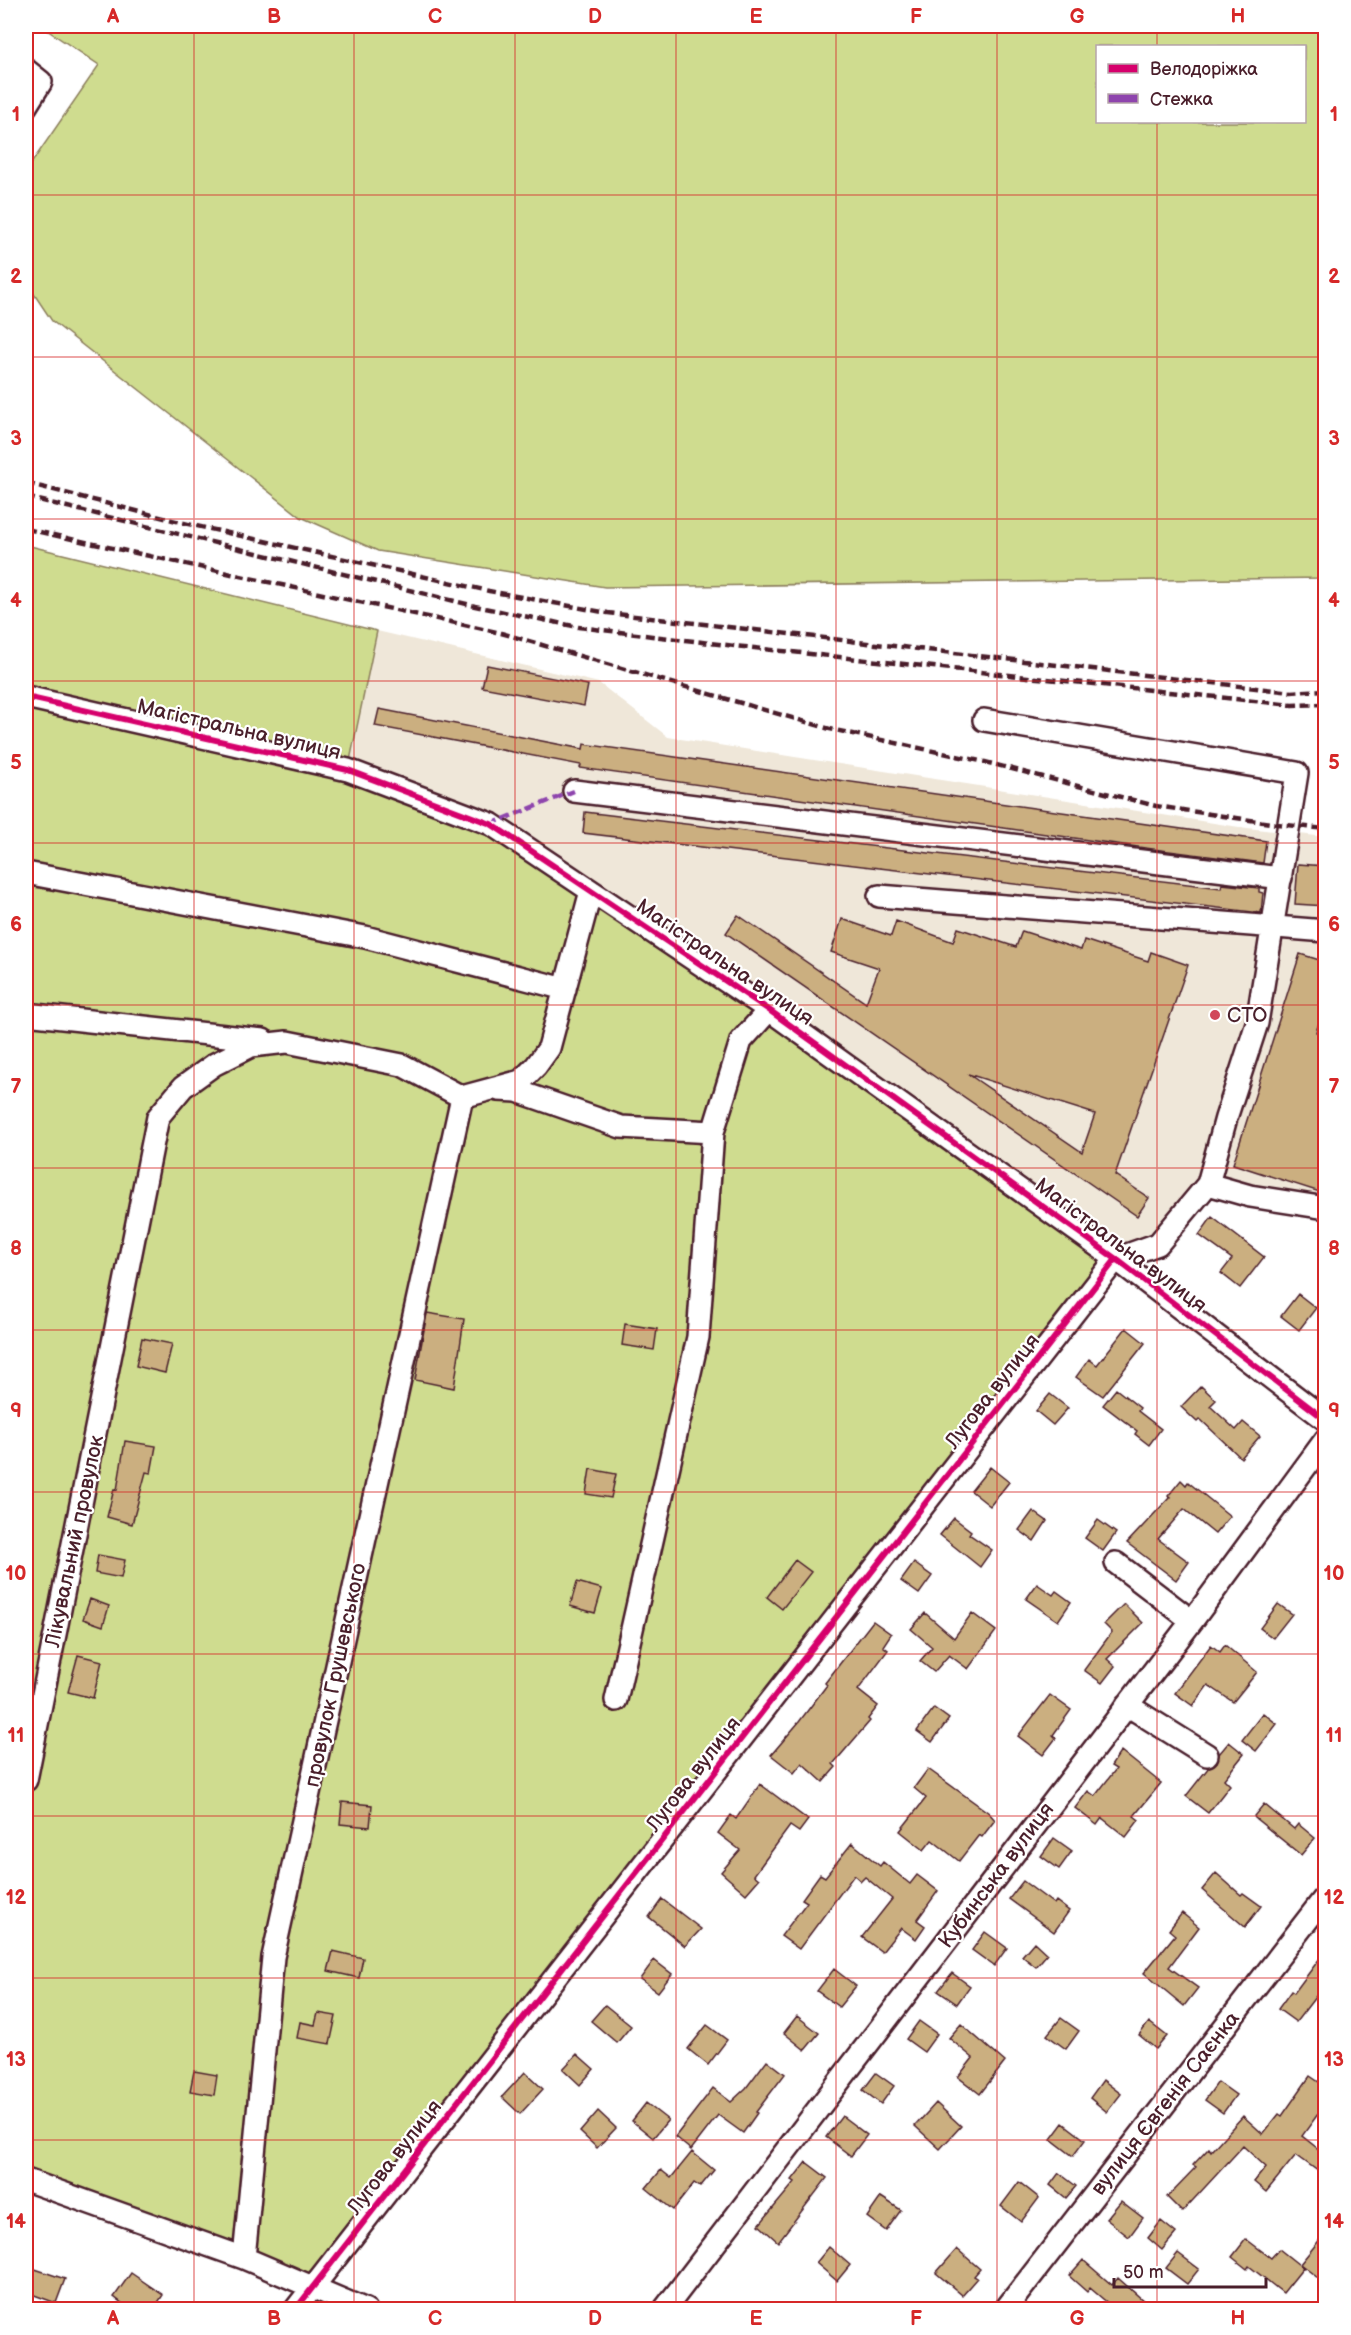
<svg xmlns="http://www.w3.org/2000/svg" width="1351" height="2335" viewBox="0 0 1351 2335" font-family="'Balsamiq Sans',sans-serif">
<rect width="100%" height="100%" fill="#fff"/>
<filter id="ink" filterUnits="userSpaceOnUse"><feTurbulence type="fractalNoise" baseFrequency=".0167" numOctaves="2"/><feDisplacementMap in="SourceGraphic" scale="12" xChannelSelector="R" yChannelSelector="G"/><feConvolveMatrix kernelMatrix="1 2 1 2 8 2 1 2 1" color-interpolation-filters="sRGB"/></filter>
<g filter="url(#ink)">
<path fill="#efe7d9" d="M 377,631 L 599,683 L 668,737 L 1239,827 L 1325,837 L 1325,1208 L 1208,1185 L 1158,1244 L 1116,1259 L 348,770 Z"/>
<path fill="#cfdc8f" stroke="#8c7e5d" stroke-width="1.5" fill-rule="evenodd" d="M 41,26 L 1325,26 L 1325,578 L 605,587 L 378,551 L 301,517 L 52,321 L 26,282 L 26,171 L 99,65 ZM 1098,46 L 1304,46 L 1304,122 L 1098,122 Z
M 26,545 L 377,631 L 348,770 L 491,824 L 1116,1259 L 314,2287 L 26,2180 Z"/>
<path fill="#cbaf80" stroke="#4a1f2b" stroke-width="1.5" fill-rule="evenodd" d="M 487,665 L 588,685 L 584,706 L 482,687 Z
M 379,709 L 583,749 L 584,744 L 1266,841 L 1263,863 L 1145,848 L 580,768 L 581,765 L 375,726 Z
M 585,812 L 1221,888 L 1222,884 L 1259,888 L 1259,892 L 1263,893 L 1261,913 L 583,833 Z
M 1298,864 L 1326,866 L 1326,906 L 1295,904 Z
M 738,915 L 866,1003 L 879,968 L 831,952 L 842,919 L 891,936 L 896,921 L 953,942 L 958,928 L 1016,947 L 1022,931 L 1081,950 L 1084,940 L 1148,961 L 1151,952 L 1188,965 L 1115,1175 L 1149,1198 L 1137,1216 L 726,933 ZM 968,1074 L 1095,1114 L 1082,1152 Z
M 1300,954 L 1326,962 L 1326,1002 L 1316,1032 L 1326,1034 L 1326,1194 L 1233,1164 Z
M 1212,1217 L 1264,1257 L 1240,1288 L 1221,1273 L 1232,1259 L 1199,1235 Z
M 1298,1294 L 1316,1308 L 1299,1330 L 1281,1316 Z
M 427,1313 L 464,1319 L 454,1388 L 415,1380 Z
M 625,1324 L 657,1329 L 654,1350 L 622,1345 Z
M 1126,1328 L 1145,1343 L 1103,1396 L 1076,1377 L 1089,1359 L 1097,1365 Z
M 142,1338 L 172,1344 L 165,1373 L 136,1366 Z
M 1201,1386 L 1216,1400 L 1210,1406 L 1236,1430 L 1243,1422 L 1260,1436 L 1241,1458 L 1200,1419 L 1197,1422 L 1181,1407 Z
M 1116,1389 L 1140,1408 L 1138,1411 L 1161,1429 L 1149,1445 L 1135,1434 L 1137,1431 L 1103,1405 Z
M 1050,1394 L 1068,1408 L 1053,1425 L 1036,1411 Z
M 125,1441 L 156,1446 L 151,1473 L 146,1472 L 132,1524 L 107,1517 L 114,1489 L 117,1490 Z
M 990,1467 L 1009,1482 L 990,1506 L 971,1491 Z
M 590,1469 L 616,1474 L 611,1498 L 586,1494 Z
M 1181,1480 L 1186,1485 L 1188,1482 L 1230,1516 L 1215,1534 L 1184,1509 L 1158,1539 L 1189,1562 L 1176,1580 L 1127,1543 L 1170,1497 L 1168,1496 Z
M 1033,1511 L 1047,1521 L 1034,1541 L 1019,1530 Z
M 954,1518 L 971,1531 L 969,1534 L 992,1550 L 980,1567 L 940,1535 Z
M 1098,1520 L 1116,1533 L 1103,1551 L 1085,1538 Z
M 98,1555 L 125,1560 L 121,1578 L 95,1573 Z
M 795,1560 L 811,1572 L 782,1609 L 767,1597 Z
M 914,1563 L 932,1576 L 919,1594 L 901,1581 Z
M 577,1582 L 602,1589 L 595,1613 L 570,1606 Z
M 1037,1584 L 1053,1595 L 1056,1591 L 1071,1602 L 1058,1621 L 1026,1599 Z
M 90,1599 L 109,1606 L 103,1626 L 83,1619 Z
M 1124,1604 L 1143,1623 L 1107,1659 L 1115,1666 L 1102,1683 L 1084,1670 L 1112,1632 L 1104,1624 Z
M 1278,1604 L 1292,1614 L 1273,1638 L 1260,1628 Z
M 925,1613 L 954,1638 L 972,1613 L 996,1631 L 968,1669 L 949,1655 L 934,1672 L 920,1661 L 932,1647 L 911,1629 Z
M 873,1621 L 891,1634 L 883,1646 L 888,1650 L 858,1690 L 878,1706 L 868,1719 L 870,1721 L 833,1764 L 836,1767 L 823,1782 L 802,1763 L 794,1773 L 771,1755 L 799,1722 L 827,1685 L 825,1683 Z
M 1211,1645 L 1220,1652 L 1225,1645 L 1257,1672 L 1233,1702 L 1208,1685 L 1193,1706 L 1175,1693 Z
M 78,1655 L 102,1661 L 93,1698 L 68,1692 Z
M 1050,1695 L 1071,1710 L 1053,1735 L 1056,1738 L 1043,1755 L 1018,1736 Z
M 934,1708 L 949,1719 L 932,1742 L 917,1731 Z
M 1263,1713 L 1277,1724 L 1256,1751 L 1242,1740 Z
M 1229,1742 L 1244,1754 L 1224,1779 L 1230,1785 L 1208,1813 L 1186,1796 L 1209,1767 L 1217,1762 L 1219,1754 Z
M 1121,1751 L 1161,1783 L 1134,1816 L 1139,1820 L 1126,1837 L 1102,1818 L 1097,1825 L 1075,1808 L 1088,1791 L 1095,1796 L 1116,1769 L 1111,1766 Z
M 928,1769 L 989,1813 L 995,1820 L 982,1837 L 979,1835 L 959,1861 L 932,1840 L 924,1850 L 900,1831 L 926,1798 L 914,1788 Z
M 760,1784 L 808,1820 L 799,1832 L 790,1826 L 754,1875 L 759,1879 L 746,1894 L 721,1872 L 740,1850 L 718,1833 L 731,1815 L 736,1819 Z
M 342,1802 L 372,1805 L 370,1827 L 340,1824 Z
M 1264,1804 L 1294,1829 L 1298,1824 L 1315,1838 L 1301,1855 L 1255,1818 L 1254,1816 Z
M 1054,1838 L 1072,1851 L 1059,1869 L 1041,1856 Z
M 852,1843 L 880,1866 L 883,1862 L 910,1884 L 917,1875 L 938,1891 L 917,1920 L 925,1926 L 916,1939 L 901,1928 L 882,1952 L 862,1937 L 892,1899 L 865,1877 L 861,1881 L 854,1875 L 799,1949 L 781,1936 L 807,1902 L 802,1899 L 820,1874 L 825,1877 Z
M 1216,1873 L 1241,1895 L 1243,1893 L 1261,1906 L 1245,1927 L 1202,1890 Z
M 1023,1881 L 1054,1904 L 1056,1901 L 1069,1911 L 1054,1932 L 1009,1899 Z
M 662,1899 L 701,1929 L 685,1946 L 649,1917 Z
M 1182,1913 L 1199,1927 L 1169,1967 L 1198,1988 L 1184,2006 L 1144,1973 L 1175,1935 L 1169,1930 Z
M 985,1932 L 1007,1948 L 994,1966 L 972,1950 Z
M 1034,1942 L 1047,1954 L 1036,1967 L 1022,1956 Z
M 1326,1950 L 1326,1983 L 1296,2022 L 1278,2009 L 1291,1991 L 1294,1993 Z
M 333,1951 L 363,1958 L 359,1978 L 328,1971 Z
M 654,1960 L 672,1974 L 658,1992 L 640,1979 Z
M 834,1969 L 856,1986 L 839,2007 L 817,1991 Z
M 952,1973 L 970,1986 L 957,2004 L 938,1991 Z
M 605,2005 L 631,2026 L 617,2043 L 591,2021 Z
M 318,2013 L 336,2016 L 330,2044 L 297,2038 L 300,2022 L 315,2025 Z
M 797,2016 L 819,2033 L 805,2050 L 784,2033 Z
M 1061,2018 L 1079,2031 L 1066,2049 L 1047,2035 Z
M 919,2021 L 937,2034 L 924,2052 L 906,2039 Z
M 1149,2022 L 1167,2036 L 1156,2049 L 1139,2035 Z
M 961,2024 L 1005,2062 L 980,2094 L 958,2077 L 973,2058 L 949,2038 Z
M 707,2025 L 727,2040 L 708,2065 L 688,2049 Z
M 577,2054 L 594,2069 L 580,2085 L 563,2069 Z
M 767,2060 L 785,2074 L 756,2112 L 757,2113 L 743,2133 L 718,2115 L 691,2150 L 675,2137 L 713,2088 L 731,2102 L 746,2088 Z
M 194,2071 L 217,2075 L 214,2095 L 190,2091 Z
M 525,2072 L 543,2089 L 520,2114 L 502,2097 Z
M 876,2073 L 894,2086 L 881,2104 L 863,2090 Z
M 1310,2076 L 1326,2087 L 1326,2103 L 1302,2136 L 1326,2155 L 1326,2177 L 1296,2155 L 1266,2192 L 1254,2182 L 1266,2167 L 1243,2146 L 1182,2212 L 1167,2197 L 1196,2167 L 1193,2165 L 1209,2148 L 1211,2151 L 1243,2116 L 1263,2134 L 1279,2114 L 1282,2116 Z
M 1103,2080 L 1121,2094 L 1107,2112 L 1090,2098 Z
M 1218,2082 L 1236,2095 L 1223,2113 L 1205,2100 Z
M 646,2103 L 668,2120 L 653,2138 L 632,2121 Z
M 936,2103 L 961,2126 L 940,2149 L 915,2126 Z
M 598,2111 L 616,2128 L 597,2148 L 580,2132 Z
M 842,2116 L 867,2135 L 851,2156 L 826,2137 Z
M 1063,2123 L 1085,2140 L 1073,2156 L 1051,2139 Z
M 692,2152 L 714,2170 L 700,2187 L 694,2183 L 673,2210 L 646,2188 L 661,2170 L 671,2178 Z
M 806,2162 L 827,2178 L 778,2242 L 759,2225 L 795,2182 L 792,2180 Z
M 1059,2173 L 1076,2186 L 1066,2198 L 1050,2185 Z
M 1019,2182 L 1039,2198 L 1021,2222 L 1001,2206 Z
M 881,2197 L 901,2210 L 886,2231 L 867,2217 Z
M 1121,2201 L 1143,2218 L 1129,2237 L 1106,2219 Z
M 1161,2221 L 1176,2233 L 1162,2250 L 1148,2238 Z
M 1326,2232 L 1326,2268 L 1318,2278 L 1300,2264 Z
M 1246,2239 L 1271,2258 L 1279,2249 L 1303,2268 L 1283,2293 L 1249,2266 L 1247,2269 L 1232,2257 Z
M 829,2247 L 850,2265 L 837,2281 L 816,2263 Z
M 957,2249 L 980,2269 L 974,2276 L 977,2278 L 962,2295 L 936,2273 Z
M 1178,2253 L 1199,2269 L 1187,2284 L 1166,2268 Z
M 1083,2260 L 1112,2285 L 1118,2278 L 1154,2310 L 1116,2310 L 1090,2288 L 1087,2292 L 1069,2276 Z
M 26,2266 L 65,2279 L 56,2303 L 26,2292 Z
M 131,2273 L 163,2295 L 153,2310 L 131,2310 L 114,2297 Z"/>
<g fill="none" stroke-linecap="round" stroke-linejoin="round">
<g stroke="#4a1f2b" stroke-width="26">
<path id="minor" d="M 26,70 L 41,82 L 26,106
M 26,697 L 348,770 L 491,824 L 769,1010 L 1116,1259 L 1326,1420
M 984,720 L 1297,773 L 1257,1023 L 1226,1118 L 1208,1184 L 1158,1244 L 1116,1259
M 574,791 L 1281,878
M 26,873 L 365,937 L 565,989
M 879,896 L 1326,931
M 26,1014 L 263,1040
M 498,1090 L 517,1091 L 621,1127 L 713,1132
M 1208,1184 L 1250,1196 L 1326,1208
M 1116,1563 L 1192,1621
M 616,1700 L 698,1337 L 713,1132 L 741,1041 L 769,1010
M 1127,1705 L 1207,1755
M 26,1780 L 158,1117 L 183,1087 L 215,1064 L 251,1046 L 287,1042 L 402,1065 L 462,1097 L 521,1081 L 536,1066 L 549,1048 L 591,891
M 26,2180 L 244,2258 L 366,2310
M 244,2258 L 273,1957 L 462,1097
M 295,2310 L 1116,1259
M 664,2310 L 1192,1621 L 1326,1439
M 1005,2310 L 1326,1896"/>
</g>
<use href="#minor" stroke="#fff" stroke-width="21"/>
<path stroke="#4a1f2b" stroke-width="4.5" stroke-dasharray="9 4.5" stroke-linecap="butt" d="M 26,483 L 192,525 L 489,591 L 608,613 L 1291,692 L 1326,690
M 26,497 L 475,606 L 578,627 L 735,646 L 1292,705 L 1326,704
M 26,529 L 501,633 L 830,729 L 985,762 L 1156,806 L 1277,824 L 1326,829"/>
<path stroke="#8e44ad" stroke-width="4.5" stroke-dasharray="9 4.5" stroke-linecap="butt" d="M 491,824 L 574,791"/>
<g stroke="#fff" stroke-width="10">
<path id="cycleway" d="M 26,697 L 348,770 L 491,824 L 769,1010 L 1116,1259 L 1326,1420
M 295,2310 L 1116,1259"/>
</g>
<use href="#cycleway" stroke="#d6006c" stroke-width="6"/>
</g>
</g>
<path fill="none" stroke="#d62828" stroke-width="1.5" stroke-opacity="0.55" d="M 194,26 L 194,2310M 354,26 L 354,2310M 515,26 L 515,2310M 676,26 L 676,2310M 836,26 L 836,2310M 997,26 L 997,2310M 1157,26 L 1157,46M 1157,122 L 1157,2310M 26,195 L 1326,195M 26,357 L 1326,357M 26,519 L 1326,519M 26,681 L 1326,681M 26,843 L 1326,843M 26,1005 L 1326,1005M 26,1168 L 1326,1168M 26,1330 L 1326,1330M 26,1492 L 1326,1492M 26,1654 L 1326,1654M 26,1816 L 1326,1816M 26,1978 L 1326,1978M 26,2140 L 1326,2140"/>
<circle fill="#d1495b" stroke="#fff" stroke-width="2" cx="1215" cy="1015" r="6"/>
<g text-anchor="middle" stroke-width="4.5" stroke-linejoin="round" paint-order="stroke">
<g font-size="21" fill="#4a1f2b" stroke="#fff">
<text transform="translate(239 729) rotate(13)" y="7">Магістральна вулиця</text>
<text transform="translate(725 962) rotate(34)" y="7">Магістральна вулиця</text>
<text transform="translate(1121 1245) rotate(37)" y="7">Магістральна вулиця</text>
<text transform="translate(992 1391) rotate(-52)" y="7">Лугова вулиця</text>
<text transform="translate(74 1541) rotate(-78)" y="7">Лікувальний провулок</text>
<text transform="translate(335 1675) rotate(-78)" y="7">провулок Грушевського</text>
<text transform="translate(693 1774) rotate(-52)" y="7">Лугова вулиця</text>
<text transform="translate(996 1875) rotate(-53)" y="7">Кубинська вулиця</text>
<text transform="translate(1165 2103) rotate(-52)" y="7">вулиця Євгенія Саєнка</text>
<text transform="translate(394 2157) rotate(-52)" y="7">Лугова вулиця</text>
</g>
<g font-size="21" fill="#4a1f2b" stroke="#fff" text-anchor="start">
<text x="1227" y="1022">СТО</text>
</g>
</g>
<rect width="1351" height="2335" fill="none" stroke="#fff" stroke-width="66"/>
<rect x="1096" y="45" width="210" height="78" fill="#ffffff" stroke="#b7a5aa" stroke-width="1.5"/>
<rect x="1108" y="64" width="30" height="9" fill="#d6006c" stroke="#b7a5aa" stroke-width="1.5"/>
<text x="1150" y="75" font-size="18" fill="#4a1f2b">Велодоріжка</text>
<rect x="1108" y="94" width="30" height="9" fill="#8e44ad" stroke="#b7a5aa" stroke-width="1.5"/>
<text x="1150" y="105" font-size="18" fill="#4a1f2b">Стежка</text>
<path d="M1114 2278v9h152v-9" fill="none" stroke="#4a1f2b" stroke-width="3"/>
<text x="1123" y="2278" font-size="18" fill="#4a1f2b" stroke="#ffffff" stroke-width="4.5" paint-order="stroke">50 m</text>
<rect x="33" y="33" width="1285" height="2269" fill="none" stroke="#d62828" stroke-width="2"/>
<g font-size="20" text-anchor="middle" font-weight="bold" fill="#d62828">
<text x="113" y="23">A</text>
<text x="274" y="23">B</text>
<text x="435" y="23">C</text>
<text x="595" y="23">D</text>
<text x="756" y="23">E</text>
<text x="916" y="23">F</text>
<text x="1077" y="23">G</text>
<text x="1238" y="23">H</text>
<text x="16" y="121">1</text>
<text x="1334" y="121">1</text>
<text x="16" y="283">2</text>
<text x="1334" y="283">2</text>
<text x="16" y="445">3</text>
<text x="1334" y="445">3</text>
<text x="16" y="607">4</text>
<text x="1334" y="607">4</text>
<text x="16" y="769">5</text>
<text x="1334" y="769">5</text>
<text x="16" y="931">6</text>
<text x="1334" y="931">6</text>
<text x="16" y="1093">7</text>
<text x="1334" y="1093">7</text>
<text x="16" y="1255">8</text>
<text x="1334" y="1255">8</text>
<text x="16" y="1417">9</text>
<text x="1334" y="1417">9</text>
<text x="16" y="1580">10</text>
<text x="1334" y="1580">10</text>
<text x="16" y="1742">11</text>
<text x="1334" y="1742">11</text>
<text x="16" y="1904">12</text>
<text x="1334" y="1904">12</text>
<text x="16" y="2066">13</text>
<text x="1334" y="2066">13</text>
<text x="16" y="2228">14</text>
<text x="1334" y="2228">14</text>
<text x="113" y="2325">A</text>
<text x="274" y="2325">B</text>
<text x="435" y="2325">C</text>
<text x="595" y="2325">D</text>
<text x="756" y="2325">E</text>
<text x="916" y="2325">F</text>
<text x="1077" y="2325">G</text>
<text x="1238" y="2325">H</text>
</g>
</svg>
